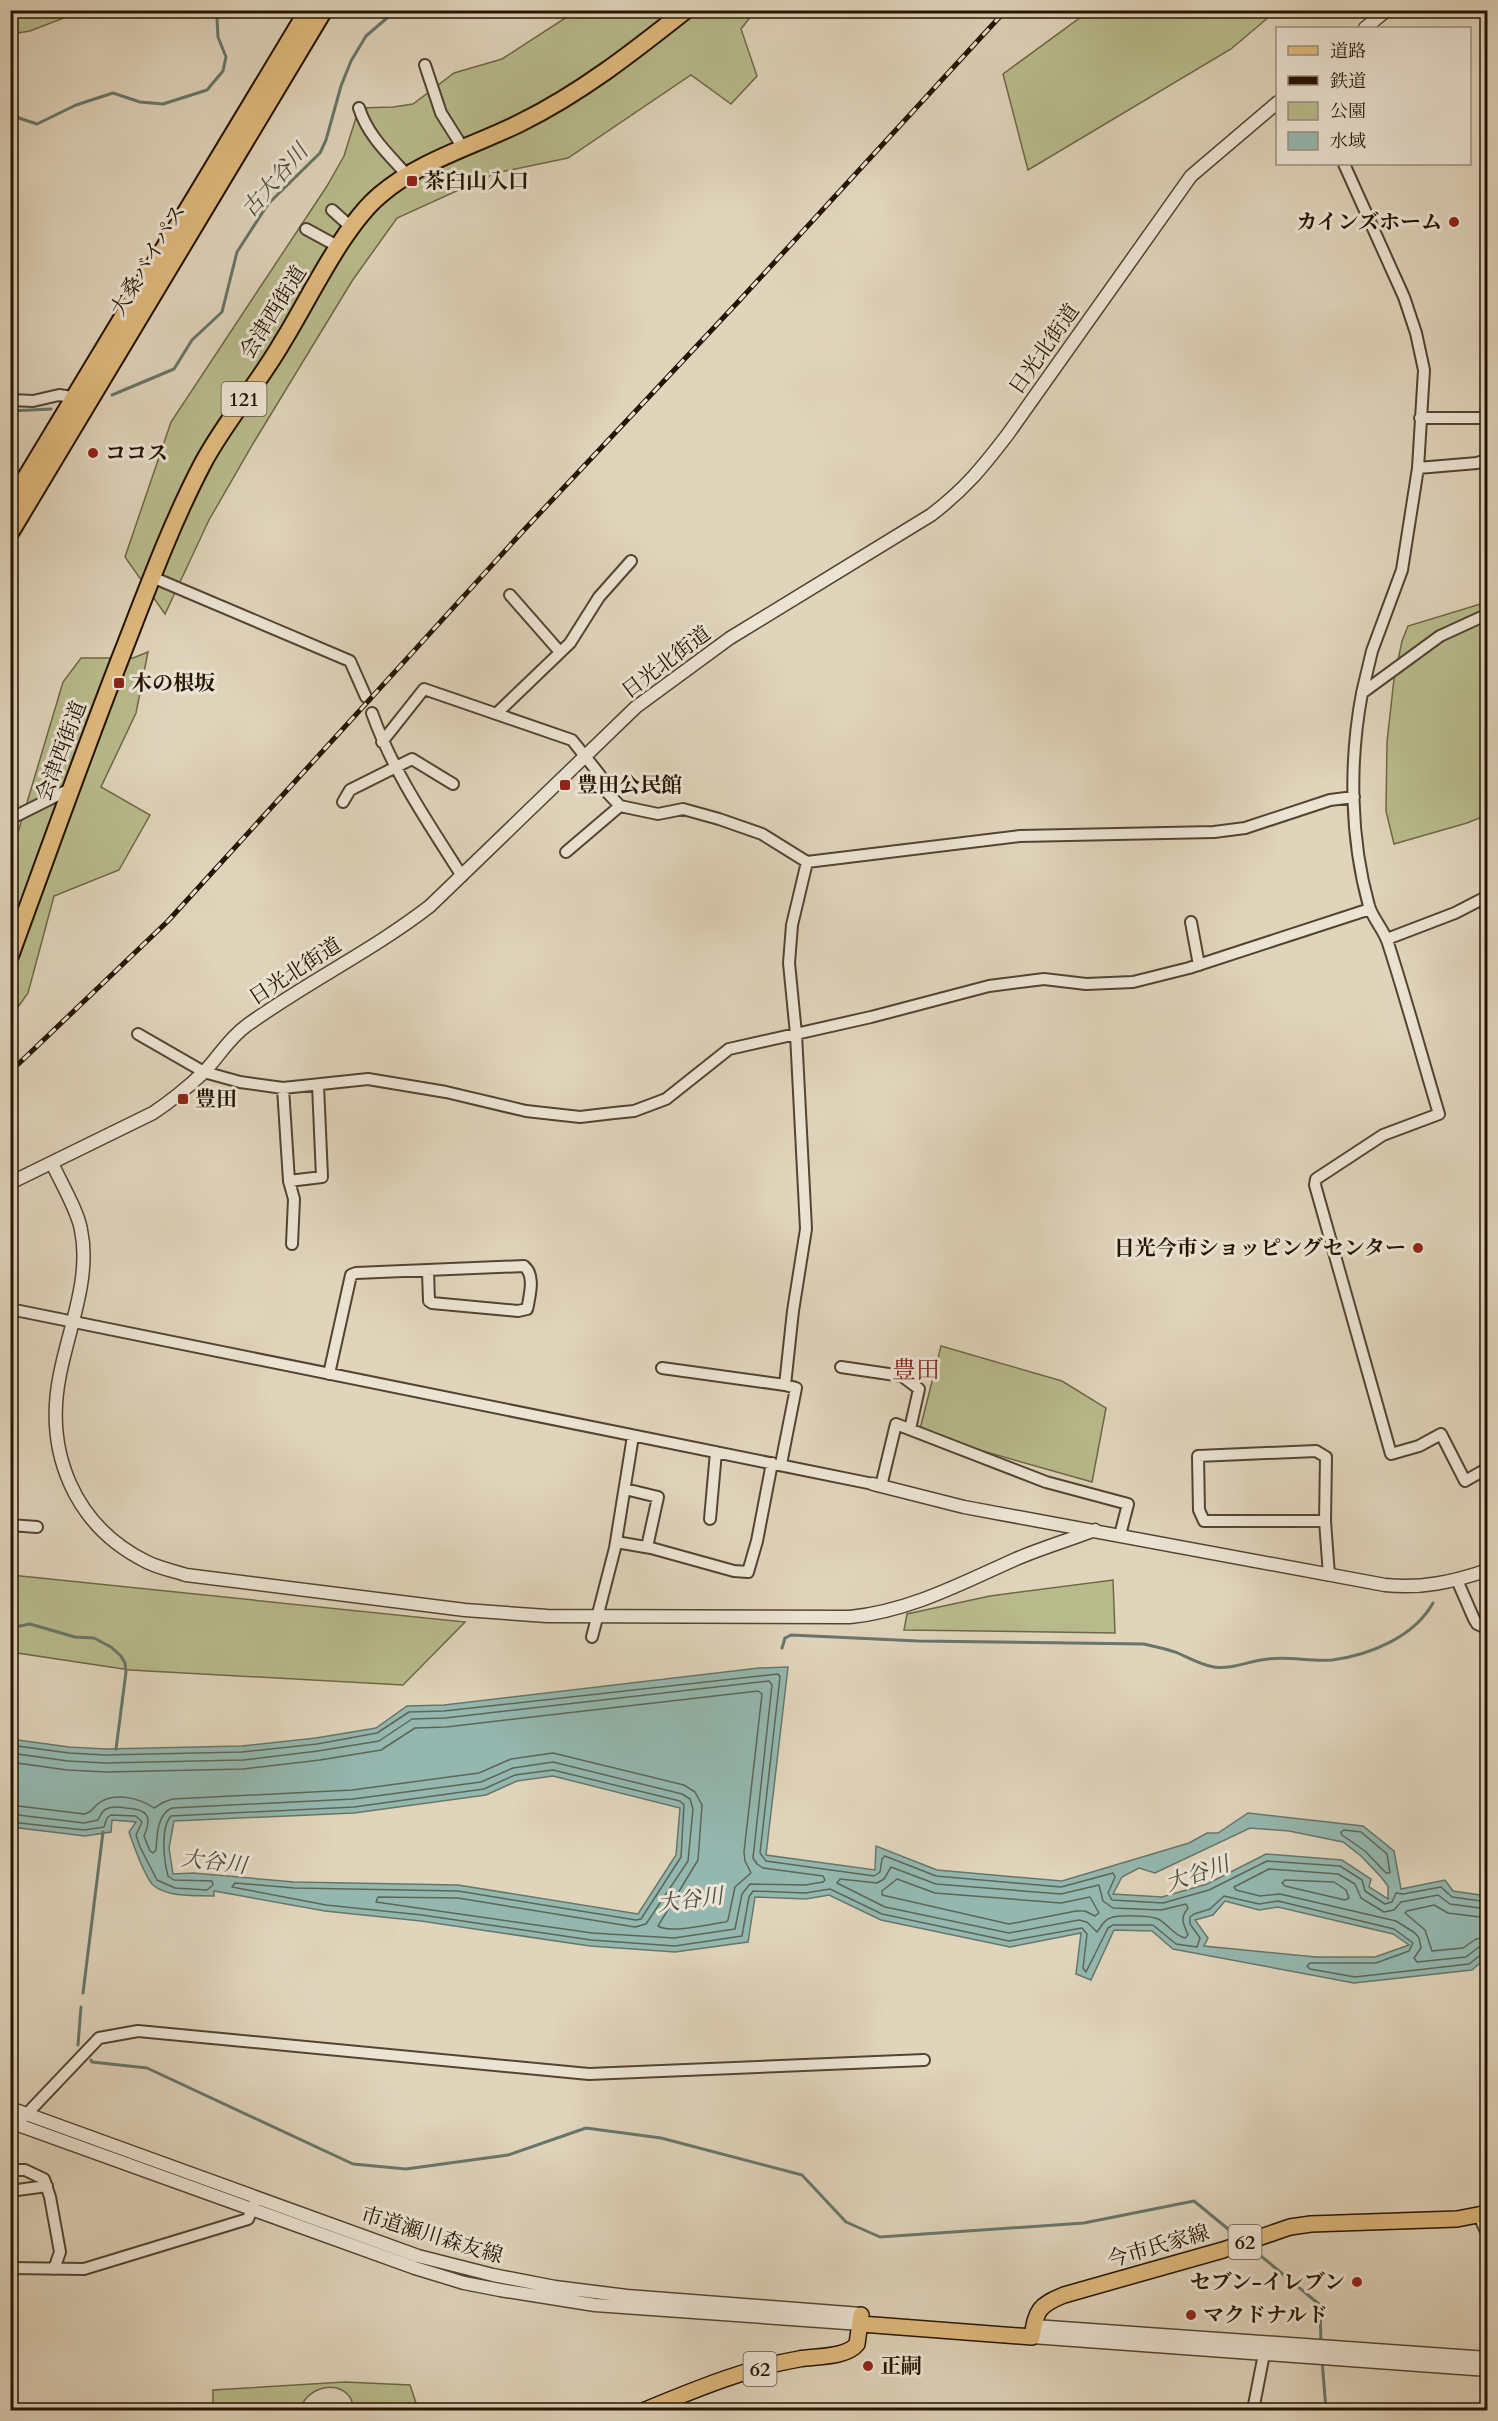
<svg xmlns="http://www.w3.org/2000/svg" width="1498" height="2421" viewBox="0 0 1498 2421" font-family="Cardo,'Noto Serif JP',serif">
<rect width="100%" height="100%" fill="#e0d4bb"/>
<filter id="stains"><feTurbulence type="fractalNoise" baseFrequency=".00333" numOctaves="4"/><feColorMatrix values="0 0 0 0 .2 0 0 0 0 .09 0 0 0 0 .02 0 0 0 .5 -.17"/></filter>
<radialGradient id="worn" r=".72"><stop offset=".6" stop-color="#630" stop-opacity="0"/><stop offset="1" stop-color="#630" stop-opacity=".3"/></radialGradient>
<path fill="#b8bb8c" stroke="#6e6846" stroke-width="1.5" d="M 11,10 L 82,10 L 82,11 L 30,31 L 11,34 Z
M 576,11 L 755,11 L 741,29 L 757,76 L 731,104 L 691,75 L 568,158 L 496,173 L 397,218 L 352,281 L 254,442 L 209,520 L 165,614 L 125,557 L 171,422 L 327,186 L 344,156 L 359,108 L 393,107 L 413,104 L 454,73 L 502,59 Z
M 1089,11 L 1089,10 L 1276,11 L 1231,49 L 1028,170 L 1003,74 Z
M 1487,602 L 1487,815 L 1467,823 L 1394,844 L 1386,811 L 1387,742 L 1394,679 L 1402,641 L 1408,626 Z
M 148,652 L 136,713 L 101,787 L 150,815 L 119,870 L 54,896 L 28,993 L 11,1017 L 11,856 L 63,682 L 81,658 L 133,658 Z
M 941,1346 L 1062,1381 L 1106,1408 L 1092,1482 L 919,1433 Z
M 11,1575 L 465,1622 L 403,1685 L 130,1670 L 11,1652 Z
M 1113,1580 L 1115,1633 L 904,1630 L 907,1614 L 990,1596 Z
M 345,2382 L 410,2385 L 416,2403 L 413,2408 L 378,2410 L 355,2410 C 353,2406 352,2399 349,2396 C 334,2378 305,2390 300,2410 L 213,2410 L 213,2390 Z"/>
<path fill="#94b8b0" stroke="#67766a" stroke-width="1.5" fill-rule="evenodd" d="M 788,1667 L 766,1855 L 875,1870 L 876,1846 L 937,1870 L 1062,1881 L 1189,1843 L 1207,1833 L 1218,1833 L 1248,1813 L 1363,1826 L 1394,1851 L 1401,1889 L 1445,1880 L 1453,1891 L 1487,1896 L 1487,1957 L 1472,1970 L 1354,1983 L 1173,1949 L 1152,1931 L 1114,1930 L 1091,1980 L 1076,1974 L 1081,1933 L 1010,1947 L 881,1920 L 829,1895 L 806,1899 L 755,1897 L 748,1942 L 675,1952 L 590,1946 L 421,1921 L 325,1911 L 214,1891 L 214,1896 C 195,1895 168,1898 153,1885 C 145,1877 133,1844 129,1832 L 136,1822 L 112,1820 L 111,1832 L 85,1836 L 11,1827 L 11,1739 L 69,1747 L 106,1749 L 242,1746 L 316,1738 L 376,1728 L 407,1706 L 444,1705 L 759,1668 ZM 553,1776 L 680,1808 L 676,1855 L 638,1914 L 458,1885 L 294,1882 L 193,1873 L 173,1874 L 169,1848 L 174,1821 L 354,1813 L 486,1795 L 517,1781 ZM 1250,1828 L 1289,1831 L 1343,1842 L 1361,1856 L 1381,1877 L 1388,1886 L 1388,1899 L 1369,1887 L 1371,1879 L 1342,1860 L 1266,1854 L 1207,1884 L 1162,1897 L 1113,1894 L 1122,1877 L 1139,1868 L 1155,1873 ZM 1225,1901 L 1259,1910 L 1278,1907 L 1393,1934 L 1409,1945 L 1375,1957 L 1316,1957 L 1204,1946 L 1208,1938 L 1195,1920 L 1213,1915 Z"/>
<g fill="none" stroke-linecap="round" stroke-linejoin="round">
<path stroke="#5c6658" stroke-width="1.5" d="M 10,1745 L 69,1753 L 106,1755 L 242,1752 L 317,1744 L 377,1733 L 409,1712 L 444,1711 L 778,1674 L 780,1677 L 760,1853 L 766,1861 L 874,1876 L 880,1872 L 882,1859 L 885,1856 L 936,1876 L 1061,1887 L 1113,1873 L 1115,1877 L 1108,1893 L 1112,1900 L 1163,1903 L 1209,1890 L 1267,1861 L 1340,1866 L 1362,1880 L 1365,1891 L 1385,1904 L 1392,1902 L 1396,1893 L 1403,1894 L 1441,1887 L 1452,1897 L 1488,1902
M 10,1753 L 68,1761 L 106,1763 L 243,1760 L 318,1751 L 379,1741 L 412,1719 L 445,1718 L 769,1681 L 772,1685 L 753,1858 L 757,1864 L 763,1868 L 823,1876 L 825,1880 L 823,1882 L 805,1885 L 750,1884 L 742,1894 L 735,1929 L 674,1938 L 592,1933 L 376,1902 L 378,1897 L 458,1898 L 635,1927 L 646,1924 L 688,1861 L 693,1809 L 690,1799 L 682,1794 L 553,1762 L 513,1768 L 481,1782 L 353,1799 L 172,1808 C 157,1814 157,1836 156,1850 L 153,1853 L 150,1851 L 144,1836 C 153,1816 147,1809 126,1808 C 120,1807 112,1806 106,1809 C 102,1811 100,1816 98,1820 L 84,1823 L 10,1814
M 10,1762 L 67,1770 L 106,1772 L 243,1769 L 320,1760 L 381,1750 L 415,1728 L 446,1727 L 758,1691 L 762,1694 L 744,1852 L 745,1861 L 751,1873 L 735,1887 L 728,1920 L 726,1922 C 709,1924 671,1934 658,1926 L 698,1860 L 702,1805 L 695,1792 L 684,1785 L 553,1753 L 511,1759 L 479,1773 L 352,1790 L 173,1799 L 164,1802 L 154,1808 C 141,1799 115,1791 99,1803 C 93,1807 93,1812 84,1814 L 10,1805
M 10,1822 L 84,1830 L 104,1827 L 107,1818 L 111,1815 L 136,1816 L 142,1822 L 136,1835 L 140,1847 L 157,1880 L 175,1888 L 207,1890 L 213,1885 L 212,1881 L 174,1880 L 168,1876 C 164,1861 160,1828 171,1816 L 354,1807 L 484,1789 L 515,1775 L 553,1770 L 680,1801 L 684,1805 L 681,1857 L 641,1919 L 636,1920 L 458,1891 L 294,1888 L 235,1883 L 232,1887 L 326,1905 L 422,1915 L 591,1940 L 675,1946 L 742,1936 L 749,1897 L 753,1891 L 805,1893 L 830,1889 L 882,1914 L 1009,1941 L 1082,1928 L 1087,1934 L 1083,1968 L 1086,1972 L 1108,1928 L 1113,1925 L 1153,1925 L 1176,1944 L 1197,1947 L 1200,1938 L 1190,1924 L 1190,1917 L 1194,1914 L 1210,1909 L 1224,1896 L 1259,1904 L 1278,1901 L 1394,1929 L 1413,1943 L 1409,1951 L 1376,1963 L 1310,1963 L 1307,1966 L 1310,1969 L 1355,1977 L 1469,1964 L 1482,1954 L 1488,1953
M 1344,1830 L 1361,1832 L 1387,1854 L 1390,1873 L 1386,1873 L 1365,1851 L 1342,1835 L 1341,1832 Z
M 891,1867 L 936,1884 L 1061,1894 L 1099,1885 L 1103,1901 L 1113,1908 L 1161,1910 L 1186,1904 L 1188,1908 C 1179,1919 1184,1924 1188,1935 L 1185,1938 C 1174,1936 1168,1924 1158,1919 C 1151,1915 1117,1915 1110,1918 C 1103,1921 1101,1927 1097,1932 L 1087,1922 L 1079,1920 L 1009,1933 L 885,1907 L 837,1883 L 840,1879 L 877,1883 L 884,1879 Z
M 897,1879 L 935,1893 L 1061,1903 L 1090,1897 L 1099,1913 L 1095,1916 L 1085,1911 L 1076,1911 L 1009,1924 L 882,1895 L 882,1891 Z
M 1285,1880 L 1334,1882 L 1346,1890 L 1349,1898 L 1345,1900 L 1285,1886 L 1282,1883 Z
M 1488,1909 L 1450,1904 L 1438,1895 L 1401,1902 L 1394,1910 L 1384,1912 L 1361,1898 L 1355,1884 L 1338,1874 L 1269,1869 L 1234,1887 L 1236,1890 L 1260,1896 L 1280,1894 L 1396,1921 L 1415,1933 L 1419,1938 L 1421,1948 L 1414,1958 L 1417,1962 L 1466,1957 L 1479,1947 L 1488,1946
M 1488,1918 L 1448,1913 L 1434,1905 L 1407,1911 L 1405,1913 L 1425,1930 L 1432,1951 L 1463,1948 L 1476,1939 L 1488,1937"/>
<path stroke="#67766a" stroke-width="3" d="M 10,109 L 19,118 L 37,124 L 76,105 L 113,93 L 140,102 L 163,104 L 207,90 L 223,71 L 226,57 L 218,37 L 217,19 L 225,10
M 112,395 L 174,369 L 192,340 L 222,312 L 237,252 L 268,204 L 320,153 L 326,140 L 341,86 L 351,61 L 366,36 L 387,18 L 390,10
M 10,411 L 51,409
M 10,1628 L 30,1624 L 75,1637 L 94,1638 L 111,1647 L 121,1656 L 125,1663 L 126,1672 L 116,1749
M 782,1648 L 785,1638 L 791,1635 L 918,1641 L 1144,1644 C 1156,1647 1169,1649 1180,1654 C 1191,1659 1202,1665 1214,1667 C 1232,1670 1251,1660 1268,1659 C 1289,1656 1311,1662 1332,1660 C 1370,1655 1414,1637 1433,1603
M 83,1993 L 103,1832
M 78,2045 L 81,2007
M 91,2060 L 92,2062 L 147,2068 L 353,2164 L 406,2169 L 508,2155 L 586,2128 L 661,2138 L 802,2175 L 846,2222 L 880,2237 L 1084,2223 L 1194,2201 L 1233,2233
M 1249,2246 L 1320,2305 L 1321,2342
M 1322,2360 L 1326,2410"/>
<g stroke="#534430" stroke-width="14">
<path id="minor" d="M 425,65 L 441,113 L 463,148
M 359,108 C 368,136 389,155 408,176
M 1344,164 L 1404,297 L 1416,333 L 1424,370 L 1418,468 L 1402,570 L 1372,651 L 1362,693
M 332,210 L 352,228
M 306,229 L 339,247
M 10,400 L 33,401 L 59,395 L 78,398
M 1420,418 L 1488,418
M 1418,468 L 1477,463 L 1488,459
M 152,577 L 350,661 L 366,697
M 510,595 L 560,652
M 1488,614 L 1440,636 L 1362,693 C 1349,762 1350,838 1369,906 C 1373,919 1384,930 1388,943 C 1406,999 1422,1057 1439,1114 L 1383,1135 L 1316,1179 L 1315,1185 L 1391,1454 L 1419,1446 L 1441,1434 L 1465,1481 L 1488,1468
M 372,713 C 393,772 429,824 462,876
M 496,714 L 570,643 L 599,597 L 631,561
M 382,742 L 424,689 L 572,740 L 600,775 L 605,790 L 620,806 L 658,814 L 683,809 L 719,819 L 762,834 L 807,862 L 1020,836 L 1214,832 L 1245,828 L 1330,800 L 1354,797
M 343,802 L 350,790 L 412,759 L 453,784
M 10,819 L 70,789
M 566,852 L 620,806
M 1191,922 L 1199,965
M 1387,939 L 1455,913 L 1488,896
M 138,1034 L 204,1072 L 240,1082 L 283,1088 L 368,1079 L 446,1092 L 526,1111 L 580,1117 L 614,1113 L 634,1111 L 666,1099 L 729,1049 L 871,1017 L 989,986 L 1044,979 L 1086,984 L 1133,982 L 1189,968 L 1370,909
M 283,1088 L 289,1181 L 294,1199 L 292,1244
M 289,1181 L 322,1177 L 318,1085
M 10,1309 L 873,1484
M 841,1367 L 902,1376 L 919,1389 L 910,1429
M 662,1368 L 785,1385
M 329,1374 L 351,1275 L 356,1273 L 524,1266 C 535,1275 530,1293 528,1305 L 527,1309 L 518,1311 L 432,1303 L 429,1301 L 428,1271
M 781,1464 L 796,1388 L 785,1385 L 793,1311 L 806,1229 L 796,1034 L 789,963 L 792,925 L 807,862
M 881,1486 L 896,1424 L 1046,1482 L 1128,1504 L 1120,1535
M 625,1489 L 658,1497 L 647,1547
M 710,1519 L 716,1452
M 1325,1521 L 1204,1521 L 1199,1510 L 1198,1456 L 1316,1451 L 1326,1457 L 1325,1521 L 1329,1575
M 10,1525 L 37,1527
M 616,1542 L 651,1548 L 734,1571 L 748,1572 L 757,1541 L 772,1463
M 1457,1580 L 1474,1619 L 1477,1624 L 1488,1629
M 592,1637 L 615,1548 L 633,1436
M 21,2120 L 99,2038 L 138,2031 L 589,2074 L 924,2060
M 10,2170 L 25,2170 L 44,2179 L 50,2197 L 60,2252 L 54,2269
M 10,2191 L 47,2186
M 1479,2216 L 1488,2236
M 10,2268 L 84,2269 L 248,2219 L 255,2202
M 1253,2410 L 1264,2354"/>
</g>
<g stroke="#534430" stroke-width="15">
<path id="tertiary" d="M 1365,28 L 1387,10
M 52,1163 C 60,1181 78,1211 81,1230 C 91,1277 69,1328 60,1374 C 44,1452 74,1526 147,1562 C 159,1568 174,1571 186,1575 L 465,1610 L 547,1616 L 850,1617 C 910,1611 962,1583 1016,1559 C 1042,1548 1069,1540 1095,1530
M 10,1183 L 153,1113 C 171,1101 187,1088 203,1073 C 218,1058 228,1039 246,1026 C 305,983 372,951 430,906 L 636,707 L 730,638 L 931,515 C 965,489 982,468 1008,434 L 1191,176 L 1278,102
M 873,1484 L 964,1507 L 1385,1585 C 1421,1589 1453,1582 1488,1570
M 10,2108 L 418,2256 L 493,2275 L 555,2287 L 627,2296 L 861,2314
M 10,2122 L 415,2268 L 464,2283 L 500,2290 L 595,2305 L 861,2324
M 1034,2326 L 1488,2358
M 1032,2337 L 1488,2370"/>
</g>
<g stroke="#241401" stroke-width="18">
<path id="primary" d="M 861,2324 L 1032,2337 C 1036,2310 1039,2305 1064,2295 L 1223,2250 L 1290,2227 L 1311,2224 L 1457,2219 L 1488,2213
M 645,2410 C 694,2390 746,2368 799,2359 C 816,2356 846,2358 857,2344 L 861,2315"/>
</g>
<g stroke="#241401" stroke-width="20">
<path id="trunk" d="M 10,504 L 308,10
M 10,533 L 324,10
M 10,956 C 47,855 83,754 122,654 C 147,590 171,524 203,463 C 226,420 259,383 283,341 C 309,299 343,226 380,195 C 421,160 474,146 520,123 C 581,93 633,52 686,10"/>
</g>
<use href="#minor" stroke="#ebe3d3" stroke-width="10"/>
<use href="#tertiary" stroke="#ebe3d3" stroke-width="12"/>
<use href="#primary" stroke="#e0ba7e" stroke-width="15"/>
<use href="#trunk" stroke="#e0ba7e" stroke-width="16"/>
<g stroke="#241401" stroke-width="5">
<path id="rail" d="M 10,1072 L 168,921 L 524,530 L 738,302 L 1006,10"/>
</g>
<use href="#rail" stroke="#ebe3d3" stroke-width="3" stroke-dasharray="9" stroke-linecap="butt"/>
</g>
<g fill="#8f2418" stroke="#ebe3d3" stroke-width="2">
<rect x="406" y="175" width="12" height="12" rx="3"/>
<circle cx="1454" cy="222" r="6"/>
<circle cx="93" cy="453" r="6"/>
<rect x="113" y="677" width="12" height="12" rx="3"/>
<rect x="559" y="779" width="12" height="12" rx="3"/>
<rect x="177" y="1093" width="12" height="12" rx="3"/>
<circle cx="1418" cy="1248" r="6"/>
<circle cx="1357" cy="2282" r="6"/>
<circle cx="1191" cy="2315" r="6"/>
<circle cx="868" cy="2366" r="6"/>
</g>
<g text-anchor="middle" stroke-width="6" stroke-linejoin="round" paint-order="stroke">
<g fill="#ebe3d3" stroke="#605240" stroke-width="1.5">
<rect x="221.5" y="382" width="45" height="34" rx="4.5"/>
<rect x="1228.5" y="2225" width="33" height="34" rx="4.5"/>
<rect x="743.5" y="2352" width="33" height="34" rx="4.5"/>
</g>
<g font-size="20" font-weight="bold" fill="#241401">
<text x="244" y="406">121</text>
<text x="1245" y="2249">62</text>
<text x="760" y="2376">62</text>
</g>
<g font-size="21" font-weight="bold" fill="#241401" stroke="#ebe3d3" text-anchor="start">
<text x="424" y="188">茶臼山入口</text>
<text x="1442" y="229" text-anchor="end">カインズホーム</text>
<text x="105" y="460">ココス</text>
<text x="131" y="690">木の根坂</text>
<text x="577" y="792">豊田公民館</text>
<text x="195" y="1106">豊田</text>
<text x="1406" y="1255" text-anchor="end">日光今市ショッピングセンター</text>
<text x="1345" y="2289" text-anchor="end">セブン-イレブン</text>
<text x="1203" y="2322">マクドナルド</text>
<text x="880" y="2373">正嗣</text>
</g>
<g font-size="21" fill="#241401" stroke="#ebe3d3">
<text transform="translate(148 260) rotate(-59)" y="7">大桑バイパス</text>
<text transform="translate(273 312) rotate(-58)" y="7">会津西街道</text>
<text transform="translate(1044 349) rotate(-55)" y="7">日光北街道</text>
<text transform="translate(666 662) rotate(-37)" y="7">日光北街道</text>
<text transform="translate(61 751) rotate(-69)" y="7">会津西街道</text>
<text transform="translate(295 971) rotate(-33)" y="7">日光北街道</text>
<text transform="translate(432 2235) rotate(17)" y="7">市道瀬川森友線</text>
<text transform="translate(1158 2246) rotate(-16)" y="7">今市氏家線</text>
</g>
<g font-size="22" font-style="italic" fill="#4b4d3e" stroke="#ebe3d3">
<text transform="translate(274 180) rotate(-49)" y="8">古大谷川</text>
<text transform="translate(214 1861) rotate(7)" y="8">大谷川</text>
<text transform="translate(1197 1873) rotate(-19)" y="8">大谷川</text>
<text transform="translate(690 1899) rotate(-7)" y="8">大谷川</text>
</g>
<g font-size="24" fill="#7a1f14" stroke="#ebe3d3">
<text x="916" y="1378">豊田</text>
</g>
</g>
<rect width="1498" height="2421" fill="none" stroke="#e0d4bb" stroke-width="36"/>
<rect x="12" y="12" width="1474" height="2397" fill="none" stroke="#241401" stroke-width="3"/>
<rect x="18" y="18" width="1462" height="2385" fill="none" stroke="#241401" stroke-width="1.5"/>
<rect x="1276" y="27" width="195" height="138" fill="#ebe3d3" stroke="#9b907f" stroke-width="1.5"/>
<rect x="1288" y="46" width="30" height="9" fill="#e0ba7e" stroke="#9b907f" stroke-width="1.5"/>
<text x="1330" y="57" font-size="18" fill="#241401">道路</text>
<rect x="1288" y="76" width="30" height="9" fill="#241401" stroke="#9b907f" stroke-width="1.5"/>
<text x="1330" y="87" font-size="18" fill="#241401">鉄道</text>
<rect x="1288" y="102" width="30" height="18" fill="#b8bb8c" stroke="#9b907f" stroke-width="1.5"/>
<text x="1330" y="117" font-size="18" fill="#241401">公園</text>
<rect x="1288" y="132" width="30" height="18" fill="#94b8b0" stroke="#9b907f" stroke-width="1.5"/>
<text x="1330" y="147" font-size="18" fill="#241401">水域</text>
<rect width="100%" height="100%" filter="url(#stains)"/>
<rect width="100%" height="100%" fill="url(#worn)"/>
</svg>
